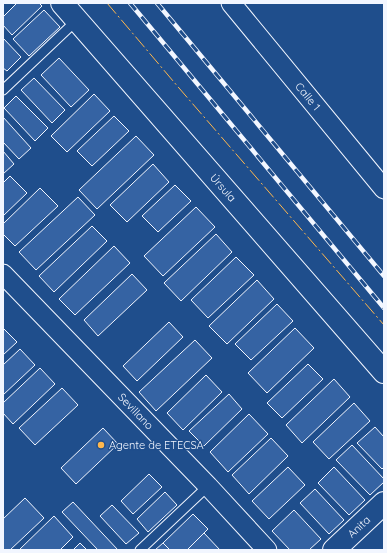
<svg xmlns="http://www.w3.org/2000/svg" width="387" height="553" viewBox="0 0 387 553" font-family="Quicksand,sans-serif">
<rect width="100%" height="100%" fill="#1f4e8c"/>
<path fill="#3563a3" stroke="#f2f6ff" d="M 17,3 L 39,3 L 42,6 L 12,35 L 3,25 L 3,17 Z
M 44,10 L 60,27 L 29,56 L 13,39 Z
M 3,38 L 21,57 L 7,71 L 3,68 Z
M 59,58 L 89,90 L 71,107 L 41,75 Z
M 34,78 L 65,110 L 52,123 L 21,90 Z
M 94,94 L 110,111 L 67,152 L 51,136 Z
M 16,96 L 48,128 L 35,141 L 4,108 Z
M 114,116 L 129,131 L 92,166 L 77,151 Z
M 3,117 L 31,148 L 19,159 L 3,142 Z
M 136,136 L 154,155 L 97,209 L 79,190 Z
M 3,151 L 14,164 L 3,174 Z
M 153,164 L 169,182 L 127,222 L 110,205 Z
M 10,176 L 27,193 L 3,216 L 3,183 Z
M 175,185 L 191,201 L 158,232 L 142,216 Z
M 40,188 L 58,206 L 15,246 L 3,234 L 3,224 Z
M 78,197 L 95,215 L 36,270 L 19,252 Z
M 196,207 L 215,227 L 163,276 L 144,256 Z
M 92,226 L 107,241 L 54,292 L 39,276 Z
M 216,234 L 232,252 L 181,301 L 164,283 Z
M 114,246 L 130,263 L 75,315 L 59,299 Z
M 236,257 L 254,275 L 208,318 L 191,300 Z
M 132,274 L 147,290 L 98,336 L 84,320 Z
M 257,280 L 274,299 L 227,344 L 209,326 Z
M 277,304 L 293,321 L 251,360 L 235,344 Z
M 169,322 L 183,337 L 137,381 L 123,366 Z
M 3,328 L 17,342 L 3,355 Z
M 295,328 L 314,348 L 267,393 L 248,373 Z
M 195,340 L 212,358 L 156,411 L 139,392 Z
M 20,349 L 35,365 L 3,395 L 3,365 Z
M 308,364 L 323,379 L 282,418 L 267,403 Z
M 40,368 L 55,384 L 13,424 L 3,413 L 3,403 Z
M 206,375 L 222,392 L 183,430 L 167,413 Z
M 334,379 L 350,397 L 302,443 L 286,425 Z
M 62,388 L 78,405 L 35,445 L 19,428 Z
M 229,394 L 242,409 L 204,446 L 189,431 Z
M 354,403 L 370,421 L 329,459 L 313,442 Z
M 249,414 L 268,434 L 228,472 L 210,452 Z
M 375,427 L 384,437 L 384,467 L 382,469 L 357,443 Z
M 103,428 L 118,444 L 76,484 L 61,468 Z
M 271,438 L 288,456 L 249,494 L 232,475 Z
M 352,445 L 384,479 L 384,482 L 370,495 L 336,460 Z
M 288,467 L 305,485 L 269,519 L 252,501 Z
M 334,467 L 365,500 L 349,515 L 318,483 Z
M 149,474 L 162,487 L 133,514 L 121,501 Z
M 315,489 L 344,520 L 329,534 L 300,503 Z
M 165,492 L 177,505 L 148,532 L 137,519 Z
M 25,498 L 44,518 L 10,550 L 3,550 L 3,519 Z
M 73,502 L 118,550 L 98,550 L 62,512 Z
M 112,505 L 139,533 L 126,544 L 100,516 Z
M 294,510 L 321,539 L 309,550 L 290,550 L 272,531 Z
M 193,514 L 208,529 L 187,550 L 170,550 L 163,543 Z
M 54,516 L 73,537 L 60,550 L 19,550 Z
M 204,533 L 220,550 L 187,550 Z
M 80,543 L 87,550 L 73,550 Z
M 163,543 L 170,550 L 155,550 Z"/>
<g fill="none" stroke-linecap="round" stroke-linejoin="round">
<g stroke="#f2f6ff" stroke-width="11">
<path id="lane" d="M 3,90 L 77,20
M 140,550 L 208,486"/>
</g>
<g stroke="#f2f6ff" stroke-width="21">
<g id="street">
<path id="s1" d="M 231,3 L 384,189"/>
<path id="s2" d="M 3,274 L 208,486 L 267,550"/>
</g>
</g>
<g stroke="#f2f6ff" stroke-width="24">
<g id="secondary">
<path id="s3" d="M 62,3 L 384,372"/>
<path id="s4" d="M 334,550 L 384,503"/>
</g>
</g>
<use href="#lane" stroke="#1f4e8c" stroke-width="9"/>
<use href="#street" stroke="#1f4e8c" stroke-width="19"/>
<use href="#secondary" stroke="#1f4e8c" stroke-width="22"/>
<g stroke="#f2f6ff" stroke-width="4.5">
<path id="rail" d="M 130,3 L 384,308
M 157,3 L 384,276"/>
</g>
<use href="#rail" stroke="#1f4e8c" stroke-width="3" stroke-dasharray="9" stroke-linecap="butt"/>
<path stroke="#ffb74d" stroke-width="1" stroke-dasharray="14 3 2 3" stroke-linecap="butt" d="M 107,3 L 179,88 L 384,325"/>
</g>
<circle fill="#ffb74d" stroke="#1f4e8c" stroke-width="1.5" cx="101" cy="445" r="4"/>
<g text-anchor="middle" stroke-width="3" stroke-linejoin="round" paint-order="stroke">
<g font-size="11" fill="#f2f6ff" stroke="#1f4e8c">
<text dy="4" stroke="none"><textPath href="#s1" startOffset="121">Calle 1</textPath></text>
<text dy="4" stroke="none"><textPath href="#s3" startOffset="245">Úrsula</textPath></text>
<text dy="4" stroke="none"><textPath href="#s2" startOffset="191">Sevillano</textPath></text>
<text dy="4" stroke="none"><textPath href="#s4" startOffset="34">Anita</textPath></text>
</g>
<g font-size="11" fill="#f2f6ff" stroke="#1f4e8c" text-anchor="start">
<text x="109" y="449">Agente de ETECSA</text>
</g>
</g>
<rect width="387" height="553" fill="none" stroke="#f2f6ff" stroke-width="8"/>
</svg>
